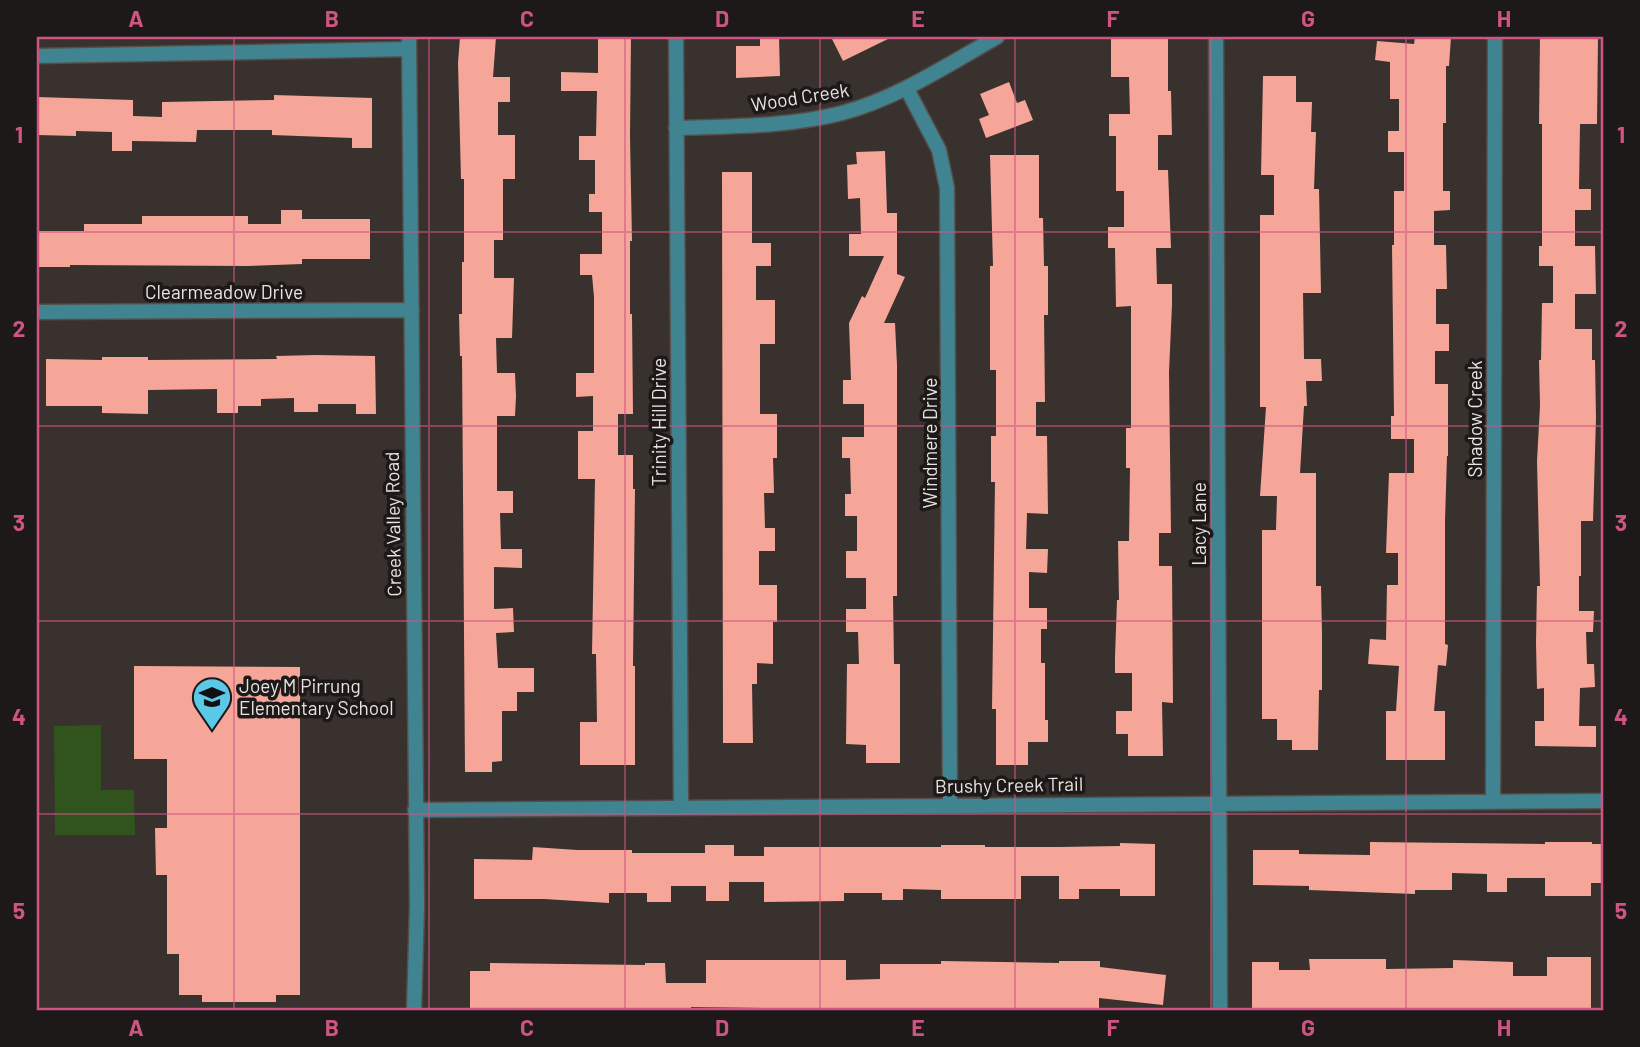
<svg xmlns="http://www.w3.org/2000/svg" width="1640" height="1047" viewBox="0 0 1640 1047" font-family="Barlow,sans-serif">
<rect width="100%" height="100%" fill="#38312d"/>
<path fill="#31531d" d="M 101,725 L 101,790 L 134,790 L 135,835 L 55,835 L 54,726 Z"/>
<path fill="#f5a699" d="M 460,37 L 496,37 L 493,77 L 510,77 L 510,102 L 498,102 L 498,135 L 515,135 L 515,179 L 503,179 L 503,240 L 494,240 L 494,278 L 514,278 L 512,338 L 496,338 L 497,373 L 515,373 L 516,396 L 515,416 L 497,416 L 497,491 L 513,491 L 513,513 L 500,513 L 501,549 L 522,549 L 522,568 L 494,567 L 494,609 L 513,608 L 514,632 L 496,633 L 498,668 L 534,668 L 534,692 L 517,692 L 517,711 L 502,711 L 502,761 L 492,762 L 492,772 L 465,772 L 462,356 L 460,356 L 459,314 L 462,314 L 462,262 L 464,262 L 464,179 L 461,179 L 458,63 Z
M 598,37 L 631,37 L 630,136 L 632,241 L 630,241 L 630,314 L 632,314 L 633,414 L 618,414 L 618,455 L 633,455 L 633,489 L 635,489 L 633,666 L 635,666 L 635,765 L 580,765 L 580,722 L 597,722 L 596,654 L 592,654 L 595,479 L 578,479 L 578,431 L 593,431 L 593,396 L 576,397 L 576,373 L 594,373 L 594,297 L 592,275 L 580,275 L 580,254 L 602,254 L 602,212 L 589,212 L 589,194 L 595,194 L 595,160 L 579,160 L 579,136 L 596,136 L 597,91 L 561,91 L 561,72 L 598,73 Z
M 760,37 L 779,37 L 780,76 L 736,78 L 736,46 L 760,46 Z
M 831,37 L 892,37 L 843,61 Z
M 1111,37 L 1168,37 L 1168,91 L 1171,91 L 1172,135 L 1158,135 L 1158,170 L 1168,170 L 1171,248 L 1156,248 L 1157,284 L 1172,284 L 1172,305 L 1169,372 L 1171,533 L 1159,533 L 1159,566 L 1172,566 L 1173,703 L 1162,702 L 1163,756 L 1128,756 L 1128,734 L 1116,734 L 1116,711 L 1132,711 L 1132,673 L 1115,673 L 1115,657 L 1117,600 L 1119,600 L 1118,541 L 1129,541 L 1130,468 L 1126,468 L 1126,428 L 1131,428 L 1131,306 L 1116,307 L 1115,248 L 1108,248 L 1108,227 L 1124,227 L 1124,191 L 1116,191 L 1116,136 L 1109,136 L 1109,114 L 1130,114 L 1129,77 L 1111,77 Z
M 1415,37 L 1451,37 L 1449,66 L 1446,66 L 1446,123 L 1443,123 L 1443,191 L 1450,191 L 1450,210 L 1434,211 L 1434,245 L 1446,245 L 1447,289 L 1436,289 L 1436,324 L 1449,324 L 1449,351 L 1435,351 L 1435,384 L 1448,384 L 1448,456 L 1447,456 L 1445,521 L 1445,644 L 1448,645 L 1446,666 L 1438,665 L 1434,711 L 1445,711 L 1445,760 L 1386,760 L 1386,711 L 1396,711 L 1399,666 L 1368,664 L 1370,639 L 1386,640 L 1387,585 L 1398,585 L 1398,553 L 1386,553 L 1389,473 L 1414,473 L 1414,439 L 1391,439 L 1391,416 L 1394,416 L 1392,245 L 1394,245 L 1394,191 L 1404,191 L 1404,152 L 1388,152 L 1388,131 L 1399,131 L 1399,99 L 1390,99 L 1390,62 L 1375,60 L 1377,41 L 1414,44 Z
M 1540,37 L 1598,37 L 1597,124 L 1580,124 L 1579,189 L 1591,189 L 1591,210 L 1575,210 L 1575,246 L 1595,246 L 1596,294 L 1575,294 L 1575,329 L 1592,329 L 1592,360 L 1595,360 L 1596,418 L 1593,521 L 1581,521 L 1581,576 L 1579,576 L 1579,611 L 1594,611 L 1593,632 L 1586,632 L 1587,664 L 1594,664 L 1595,687 L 1580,688 L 1579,726 L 1596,726 L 1596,747 L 1535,746 L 1535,721 L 1544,721 L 1544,688 L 1537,689 L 1536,643 L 1537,586 L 1540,586 L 1537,461 L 1540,406 L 1539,360 L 1541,360 L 1542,303 L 1553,303 L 1553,266 L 1539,266 L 1539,246 L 1542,246 L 1542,124 L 1539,124 Z
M 1263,76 L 1296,76 L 1296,102 L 1312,102 L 1311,132 L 1316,132 L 1314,189 L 1319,189 L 1321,293 L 1303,293 L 1304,359 L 1321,359 L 1322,381 L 1306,381 L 1307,406 L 1304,406 L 1300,473 L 1316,473 L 1316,586 L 1321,586 L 1322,633 L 1322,690 L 1319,690 L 1318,750 L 1292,750 L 1292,740 L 1277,740 L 1277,719 L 1262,719 L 1262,530 L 1276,530 L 1277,496 L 1260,496 L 1266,407 L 1260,407 L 1260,215 L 1274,215 L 1274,175 L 1261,175 Z
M 1009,82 L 1017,103 L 1025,100 L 1033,120 L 986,138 L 979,119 L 989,115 L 980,94 Z
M 274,95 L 372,98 L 372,148 L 352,148 L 352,138 L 272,135 L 272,130 L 197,130 L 196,142 L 132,141 L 132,151 L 112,151 L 112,132 L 76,131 L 76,136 L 37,135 L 37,97 L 133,100 L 133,116 L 162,117 L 162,102 L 274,100 Z
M 885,151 L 887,213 L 897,213 L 897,274 L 905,277 L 884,323 L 895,323 L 897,365 L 897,596 L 893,596 L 894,664 L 900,664 L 900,763 L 866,763 L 866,745 L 846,744 L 847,664 L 859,664 L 858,632 L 846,632 L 846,609 L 866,609 L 866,578 L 846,578 L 846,551 L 857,551 L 857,516 L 845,516 L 845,494 L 851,494 L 850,458 L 842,458 L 842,437 L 864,437 L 864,404 L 843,404 L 843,380 L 851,380 L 849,323 L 862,296 L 865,298 L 884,256 L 849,256 L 849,234 L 861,234 L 860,198 L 848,199 L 847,165 L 857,164 L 856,152 Z
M 990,155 L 1039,155 L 1039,218 L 1043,218 L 1044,266 L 1048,266 L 1048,315 L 1044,315 L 1045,402 L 1036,402 L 1036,436 L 1047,436 L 1048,514 L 1027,513 L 1026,549 L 1048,549 L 1047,573 L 1029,572 L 1029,608 L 1047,608 L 1047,629 L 1041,629 L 1041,663 L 1045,663 L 1045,720 L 1048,720 L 1048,742 L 1028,742 L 1028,765 L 996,765 L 996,709 L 992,709 L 995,482 L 991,482 L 991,436 L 996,436 L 996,370 L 990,370 L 990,266 L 993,266 Z
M 722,172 L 752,172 L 752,243 L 771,243 L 771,266 L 756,266 L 756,300 L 775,300 L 775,344 L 760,344 L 760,414 L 777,414 L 777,458 L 773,458 L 774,493 L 764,493 L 765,528 L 775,528 L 775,551 L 759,551 L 759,585 L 777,585 L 777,622 L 773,622 L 773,664 L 757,663 L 757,684 L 752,684 L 753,743 L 723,743 Z
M 281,210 L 302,210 L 302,219 L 370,219 L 370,259 L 302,259 L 302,264 L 248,266 L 70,265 L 70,267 L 37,267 L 37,231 L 84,231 L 84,224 L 142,224 L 142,216 L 248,216 L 248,224 L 281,224 Z
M 316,355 L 375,356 L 376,414 L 356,414 L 356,404 L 318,404 L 318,412 L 294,412 L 294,398 L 261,399 L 261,406 L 238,406 L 238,413 L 217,413 L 217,389 L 148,390 L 148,414 L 102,413 L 102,406 L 46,406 L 46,359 L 102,360 L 102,357 L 148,357 L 148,360 L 277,359 L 276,356 Z
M 134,666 L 300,667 L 300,995 L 276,995 L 276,1002 L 202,1002 L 202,995 L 179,995 L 179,954 L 167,954 L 167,875 L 156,875 L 155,828 L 167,828 L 167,759 L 134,759 Z
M 1370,842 L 1545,844 L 1545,842 L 1592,842 L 1592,844 L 1603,844 L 1603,883 L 1591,883 L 1591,896 L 1545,896 L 1545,878 L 1507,878 L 1507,892 L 1487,892 L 1487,874 L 1452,873 L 1452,890 L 1415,890 L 1415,894 L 1309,890 L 1309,886 L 1253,885 L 1253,850 L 1299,850 L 1299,854 L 1370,855 Z
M 1120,843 L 1155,844 L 1155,896 L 1120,896 L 1120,889 L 1079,889 L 1079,899 L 1059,899 L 1059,876 L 1021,876 L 1021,899 L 941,899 L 941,890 L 903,889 L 903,900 L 882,900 L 882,893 L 844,893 L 844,901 L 764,902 L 764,882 L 729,882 L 729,901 L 706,901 L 706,886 L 671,886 L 671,902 L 647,902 L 647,893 L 609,893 L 609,903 L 544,899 L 474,899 L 474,859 L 532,860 L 533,847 L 577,850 L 632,850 L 632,853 L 705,853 L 705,845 L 734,845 L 734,856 L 764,856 L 764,847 L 941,847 L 941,845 L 985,845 L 985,847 L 1059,847 L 1120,846 Z
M 1547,957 L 1591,957 L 1591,1010 L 1413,1008 L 1413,1010 L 1252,1010 L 1252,962 L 1279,962 L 1279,970 L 1310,970 L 1309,959 L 1386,959 L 1386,969 L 1453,968 L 1453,960 L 1513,962 L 1513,976 L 1547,976 Z
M 706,960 L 846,960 L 846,980 L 880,979 L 880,964 L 941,964 L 941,961 L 1059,963 L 1059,961 L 1100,961 L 1100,967 L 1166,975 L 1163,1005 L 1099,998 L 1099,1010 L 764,1010 L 764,1008 L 691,1007 L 691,1010 L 470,1010 L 470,971 L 490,971 L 490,963 L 645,965 L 645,963 L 665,963 L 666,983 L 706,983 Z"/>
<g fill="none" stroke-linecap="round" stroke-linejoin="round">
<g stroke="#544e4a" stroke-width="17">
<path id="street" d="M 409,37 L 417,906 L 414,1010
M 676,37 L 681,806
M 1216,37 L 1220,1010
M 37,56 L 409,49
M 907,89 L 939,150 L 947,188 L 950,805
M 676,128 C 731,126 788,127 842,113 C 898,98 947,65 997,37
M 37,312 L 412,310
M 1493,801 L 1495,37
M 415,810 L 1603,801"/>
</g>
<use href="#street" stroke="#418491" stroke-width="14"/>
</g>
<path fill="none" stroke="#ce5583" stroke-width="2" stroke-opacity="0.55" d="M 234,37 L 234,1010M 429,37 L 429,1010M 625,37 L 625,1010M 820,37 L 820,1010M 1015,37 L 1015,1010M 1211,37 L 1211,1010M 1406,37 L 1406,1010M 37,232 L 1603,232M 37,426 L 1603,426M 37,621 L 1603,621M 37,814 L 1603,814"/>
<defs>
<g id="school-pin" transform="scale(2.0125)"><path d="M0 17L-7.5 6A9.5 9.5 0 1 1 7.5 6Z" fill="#5ac8e6" stroke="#1d1918"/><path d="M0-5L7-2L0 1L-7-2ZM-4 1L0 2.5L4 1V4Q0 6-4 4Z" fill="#111"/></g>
</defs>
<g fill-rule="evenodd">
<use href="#school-pin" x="212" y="697"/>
</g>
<g text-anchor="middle" stroke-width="7" stroke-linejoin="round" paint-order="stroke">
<g font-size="19" fill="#e9e4e1" stroke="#1d1918">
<text transform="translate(800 97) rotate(-9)" y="7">Wood Creek</text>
<text x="224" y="299">Clearmeadow Drive</text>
<text transform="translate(1475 419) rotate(-90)" y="7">Shadow Creek</text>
<text transform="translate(659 422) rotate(-90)" y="7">Trinity Hill Drive</text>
<text transform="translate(930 443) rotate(-90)" y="7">Windmere Drive</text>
<text transform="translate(393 524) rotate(-91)" y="7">Creek Valley Road</text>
<text transform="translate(1199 524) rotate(-90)" y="7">Lacy Lane</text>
<text transform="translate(1009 785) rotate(-1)" y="7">Brushy Creek Trail</text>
</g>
<g font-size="19" fill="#e9e4e1" stroke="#1d1918" text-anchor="start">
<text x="239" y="693">Joey M Pirrung<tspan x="239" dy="22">Elementary School</tspan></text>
</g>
</g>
<rect width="1640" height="1047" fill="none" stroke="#1d1918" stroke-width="77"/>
<rect x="38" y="38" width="1564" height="971" fill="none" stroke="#ce5583" stroke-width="2.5"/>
<g font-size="23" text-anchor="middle" font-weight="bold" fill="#ce5583">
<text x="136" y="27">A</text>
<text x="332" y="27">B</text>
<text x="527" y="27">C</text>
<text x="722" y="27">D</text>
<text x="918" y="27">E</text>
<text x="1113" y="27">F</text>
<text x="1308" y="27">G</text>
<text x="1504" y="27">H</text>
<text x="19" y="143">1</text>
<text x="1621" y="143">1</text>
<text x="19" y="337">2</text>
<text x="1621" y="337">2</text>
<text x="19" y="531">3</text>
<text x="1621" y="531">3</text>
<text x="19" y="725">4</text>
<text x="1621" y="725">4</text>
<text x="19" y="919">5</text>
<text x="1621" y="919">5</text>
<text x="136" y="1036">A</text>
<text x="332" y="1036">B</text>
<text x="527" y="1036">C</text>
<text x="722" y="1036">D</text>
<text x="918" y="1036">E</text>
<text x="1113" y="1036">F</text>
<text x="1308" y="1036">G</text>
<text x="1504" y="1036">H</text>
</g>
</svg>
